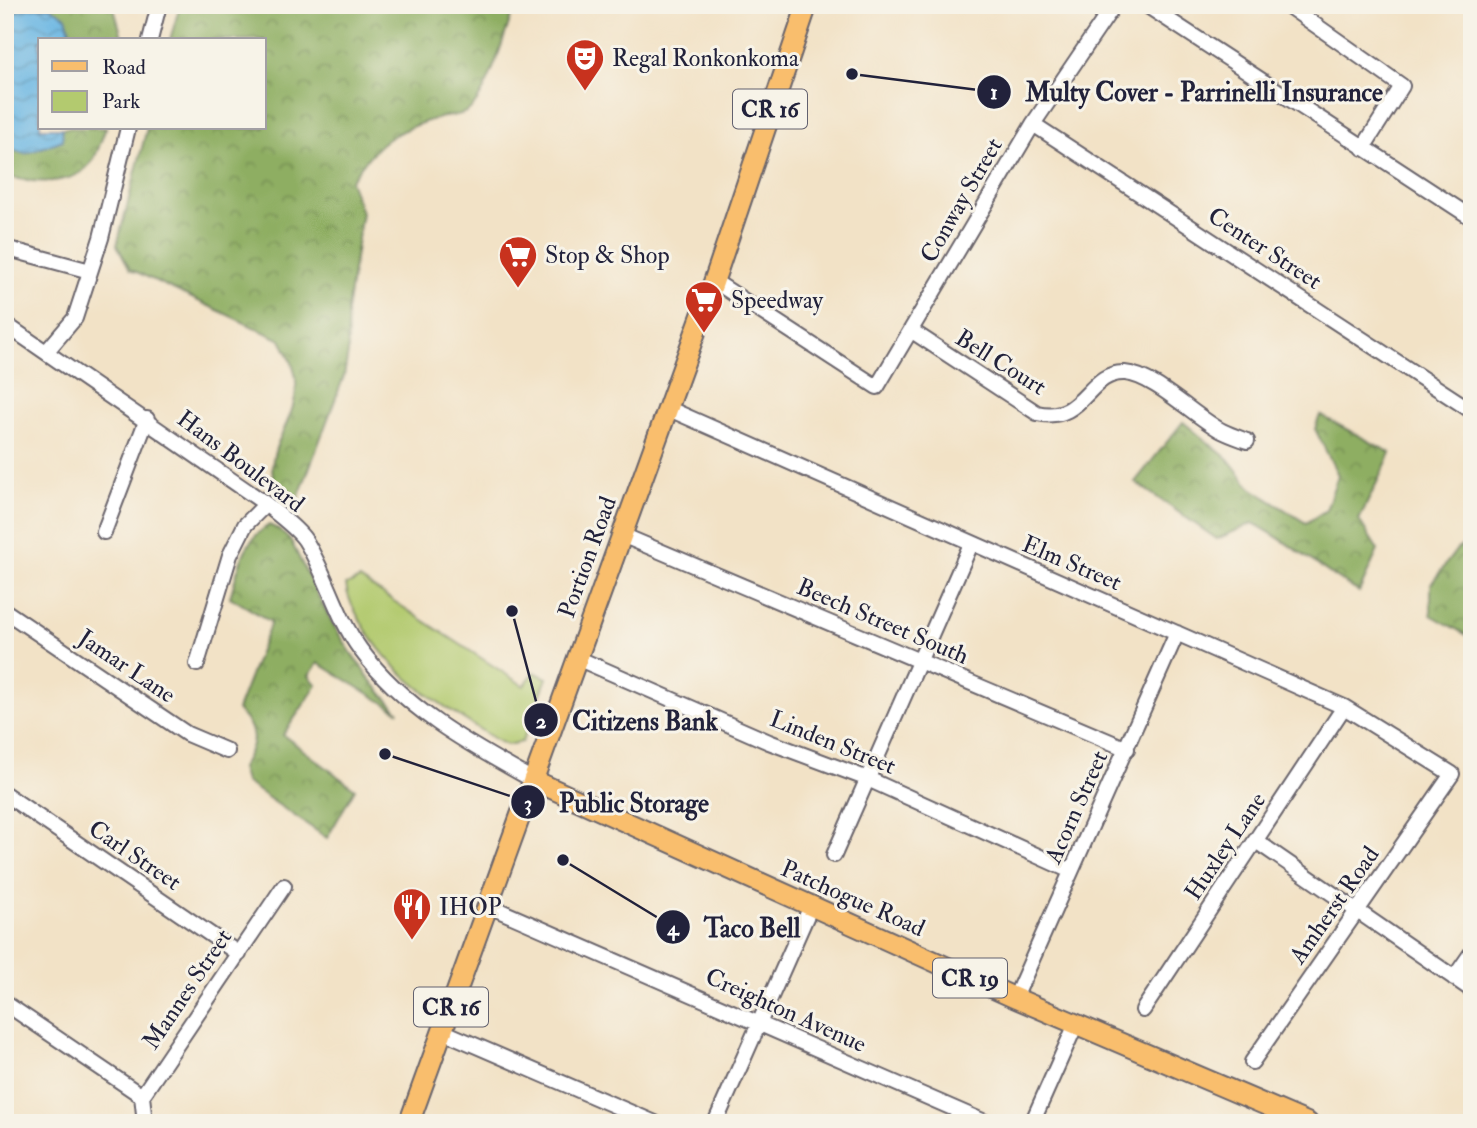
<svg xmlns="http://www.w3.org/2000/svg" width="1477" height="1128" viewBox="0 0 1477 1128" font-family="'IM FELL Double Pica',serif">
<defs>
<pattern id="forest-crowns" width="20" height="18" patternUnits="userSpaceOnUse" patternTransform="scale(1.75)"><rect width="20" height="18" fill="#8eae62"/><path d="M2 6a3 3 0 1 1 6 0M12 15a3 3 0 1 1 6 0" fill="none" stroke="#748d52"/></pattern>
<pattern id="water-waves" width="16" height="10" patternUnits="userSpaceOnUse" patternTransform="scale(1.75)"><rect width="16" height="10" fill="#69b6e3"/><path d="M0 5q4-4 8 0t8 0" fill="none" stroke="#5694b9"/></pattern>
</defs>
<rect width="100%" height="100%" fill="#f7f3e8"/>
<filter id="ink" filterUnits="userSpaceOnUse"><feTurbulence type="fractalNoise" baseFrequency=".0143" numOctaves="2"/><feDisplacementMap in="SourceGraphic" scale="14" xChannelSelector="R" yChannelSelector="G"/><feConvolveMatrix kernelMatrix="1 2 1 2 8 2 1 2 1" color-interpolation-filters="sRGB"/></filter>
<filter id="wash" filterUnits="userSpaceOnUse"><feTurbulence type="fractalNoise" baseFrequency=".00686" numOctaves="4" result="noise"/><feDisplacementMap in="SourceGraphic" scale="28" xChannelSelector="R" yChannelSelector="G"/><feGaussianBlur stdDeviation="1.57" result="paint"/><feColorMatrix in="noise" values="0 0 0 0 0 0 0 0 0 0 0 0 0 0 0 0 0 1.4 0 .05"/><feComposite in="paint" operator="in"/></filter>
<g filter="url(#wash)">
<rect width="100%" height="100%" fill="#f2e2c6"/>
<path fill="#b3ca6f" stroke="#6a7655" stroke-width="2" d="M 360,579 L 524,686 L 534,672 L 547,678 L 522,742 L 507,745 L 498,741 C 445,707 395,680 363,625 C 355,611 348,601 346,585 Z"/>
<path fill="url(#forest-crowns)" stroke="#58684e" stroke-width="2" d="M 5,5 L 113,5 L 123,40 L 72,40 L 66,17 L 21,9 L 5,19 Z
M 180,5 L 515,5 C 506,29 487,101 466,112 C 457,117 443,116 434,119 C 389,133 377,143 350,181 L 362,212 L 347,311 L 348,353 L 344,376 L 297,501 L 285,503 C 251,456 295,432 296,387 C 297,370 289,355 281,340 L 130,269 L 117,245 L 147,128 L 264,128 L 264,40 L 170,40 Z
M 62,128 L 106,128 C 101,139 98,155 90,164 C 72,187 31,183 5,176 L 5,147 L 25,154 L 62,140 Z
M 1320,415 L 1391,453 L 1359,520 L 1378,550 L 1359,592 C 1322,571 1290,542 1253,523 L 1217,539 L 1135,482 L 1183,422 L 1228,459 L 1251,488 L 1306,523 L 1326,510 L 1338,475 L 1315,429 Z
M 269,525 L 278,529 L 291,541 C 322,606 348,660 399,712 L 318,663 L 309,676 L 317,685 L 283,735 L 355,789 L 327,838 L 245,782 L 241,768 C 256,743 259,731 237,710 L 271,622 L 230,597 C 239,568 242,541 269,525 Z
M 1472,540 L 1472,638 L 1431,615 L 1431,584 L 1457,549 Z"/>
<path fill="url(#water-waves)" stroke="#466c8f" stroke-width="2" d="M 50,7 L 66,17 L 72,39 L 40,40 L 40,128 L 62,128 L 63,140 L 25,154 L 5,147 L 5,19 L 21,9 Z"/>
</g>
<g filter="url(#ink)">
<g fill="none" stroke-linecap="round" stroke-linejoin="round">
<g stroke="#6b656c" stroke-width="18">
<path id="minor" d="M 1146,5 L 1472,218
M 1287,5 L 1402,86 L 1363,148
M 150,40 L 159,5
M 1033,124 L 1472,411
M 5,248 L 90,271
M 714,281 L 877,387 L 1033,124 L 1114,5
M 5,324 L 266,504 C 278,515 296,527 305,540 C 327,575 336,616 360,649 C 404,709 470,745 533,780
M 912,331 L 1037,413 C 1085,424 1087,371 1125,373 C 1154,375 1195,417 1222,431 C 1230,435 1239,438 1247,441
M 47,351 L 75,318 L 101,238 L 128,128
M 667,408 L 1344,707 L 1452,774 L 1252,1062
M 104,532 L 147,419
M 622,535 L 1127,749
M 5,611 L 187,734 L 227,751
M 577,658 L 769,742 L 868,779 L 1071,871
M 197,664 L 230,555 L 245,525 L 266,504
M 5,794 L 239,954
M 1256,841 L 1472,990
M 834,855 L 971,544
M 489,906 L 987,1123
M 1454,978 L 1472,952
M 1015,998 L 1177,633
M 5,1003 L 142,1096
M 1143,1010 L 1344,707
M 442,1031 L 655,1123
M 145,1123 L 142,1096 L 284,886
M 715,1123 L 811,906
M 1032,1123 L 1076,1024"/>
</g>
<g stroke="#6b656c" stroke-width="23">
<path id="major" d="M 533,780 L 1015,998 L 1308,1123
M 409,1123 L 714,281 L 807,5"/>
</g>
<use href="#minor" stroke="#fff" stroke-width="14"/>
<use href="#major" stroke="#f9be6d" stroke-width="19"/>
</g>
</g>
<defs>
<g id="theatre-pin" transform="scale(2.0125)"><path d="M0 17L-7.5 6A9.5 9.5 0 1 1 7.5 6Z" fill="#c8321e" stroke="#f7f3e8"/><path d="M-5-5.5Q0-4 5-5.5V0Q5 5 0 6Q-5 5-5 0ZM-3.3-2.5H-1v1.5H-3.3ZM1-2.5H3.3v1.5H1ZM-2.8 1Q0 5.5 2.8 1Z" fill="#fff"/></g>
<g id="supermarket-pin" transform="scale(2.0125)"><path d="M0 17L-7.5 6A9.5 9.5 0 1 1 7.5 6Z" fill="#c8321e" stroke="#f7f3e8"/><path d="M-6-5.5h2.5l.6 2H6L4.5 2H-2.5L-4.4-4H-6ZM-1.5 3.2a1.3 1.3 0 1 0 .1 0ZM3 3.2a1.3 1.3 0 1 0 .1 0Z" fill="#fff"/></g>
<g id="restaurant-pin" transform="scale(2.0125)"><path d="M0 17L-7.5 6A9.5 9.5 0 1 1 7.5 6Z" fill="#c8321e" stroke="#f7f3e8"/><path d="M-5-6h1v4h1v-4h1v4h1v-4h1v5L-1.5 .5V6h-2V.5L-5-1ZM5-6V6H3V1.5H1.5Q1.5-4 5-6Z" fill="#fff"/></g>
</defs>
<g fill-rule="evenodd">
<use href="#theatre-pin" x="585" y="58"/>
<use href="#supermarket-pin" x="518" y="255"/>
<use href="#supermarket-pin" x="704" y="300"/>
<use href="#restaurant-pin" x="412" y="907"/>
</g>
<g text-anchor="middle" stroke-width="6" stroke-linejoin="round" paint-order="stroke">
<g fill="#f7f3e8" stroke="#62616f" stroke-width="2">
<rect x="733" y="89.5" width="74" height="39" rx="5"/>
<rect x="933" y="958.5" width="74" height="39" rx="5"/>
<rect x="414" y="987.5" width="74" height="39" rx="5"/>
</g>
<g font-size="23" font-weight="bold" fill="#22223b">
<text x="770" y="117">CR 16</text>
<text x="970" y="986">CR 19</text>
<text x="451" y="1015">CR 16</text>
</g>
<g font-size="24" fill="#22223b" stroke="#f7f3e8" text-anchor="start">
<text x="612" y="66">Regal Ronkonkoma</text>
<text x="545" y="263">Stop &amp; Shop</text>
<text x="731" y="308">Speedway</text>
<text x="439" y="915">IHOP</text>
</g>
<g font-size="24" fill="#22223b" stroke="#f7f3e8">
<text transform="translate(961 200) rotate(-60)" y="8">Conway Street</text>
<text transform="translate(1265 248) rotate(33)" y="8">Center Street</text>
<text transform="translate(1001 362) rotate(32)" y="8">Bell Court</text>
<text transform="translate(241 461) rotate(37)" y="8">Hans Boulevard</text>
<text transform="translate(587 557) rotate(-70)" y="8">Portion Road</text>
<text transform="translate(1072 563) rotate(23)" y="8">Elm Street</text>
<text transform="translate(883 621) rotate(23)" y="8">Beech Street South</text>
<text transform="translate(127 666) rotate(34)" y="8">Jamar Lane</text>
<text transform="translate(833 742) rotate(22)" y="8">Linden Street</text>
<text transform="translate(1076 807) rotate(-66)" y="8">Acorn Street</text>
<text transform="translate(1225 846) rotate(-56)" y="8">Huxley Lane</text>
<text transform="translate(135 855) rotate(34)" y="8">Carl Street</text>
<text transform="translate(853 898) rotate(24)" y="8">Patchogue Road</text>
<text transform="translate(1334 905) rotate(-55)" y="8">Amherst Road</text>
<text transform="translate(187 989) rotate(-56)" y="8">Mannes Street</text>
<text transform="translate(786 1010) rotate(24)" y="8">Creighton Avenue</text>
</g>
</g>
<path fill="none" stroke="#22223b" stroke-width="2.5" d="M852 74L994 92M512 611L541 720M385 754L528 802M563 860L673 927"/>
<g fill="#22223b" stroke="#f7f3e8" stroke-width="2.5">
<circle cx="852" cy="74" r="7"/>
<circle cx="512" cy="611" r="7"/>
<circle cx="385" cy="754" r="7"/>
<circle cx="563" cy="860" r="7"/>
<circle cx="994" cy="92" r="18"/>
<circle cx="541" cy="720" r="18"/>
<circle cx="528" cy="802" r="18"/>
<circle cx="673" cy="927" r="18"/>
</g>
<g font-size="21" text-anchor="middle" font-weight="bold" fill="#fff">
<text x="994" y="99">1</text>
<text x="541" y="728">2</text>
<text x="528" y="810">3</text>
<text x="673" y="935">4</text>
</g>
<g font-size="26" text-anchor="middle" font-weight="bold" fill="#22223b" stroke="#f7f3e8" stroke-width="6" stroke-linejoin="round" paint-order="stroke">
<text x="1204" y="101">Multy Cover - Parrinelli Insurance</text>
<text x="645" y="730">Citizens Bank</text>
<text x="634" y="812">Public Storage</text>
<text x="752" y="937">Taco Bell</text>
</g>
<rect width="1477" height="1128" fill="none" stroke="#f7f3e8" stroke-width="28"/>
<rect x="38" y="38" width="228" height="91" fill="#f7f3e8" stroke="#a29fa3" stroke-width="2"/>
<rect x="52" y="61" width="35" height="10" fill="#f9be6d" stroke="#a29fa3" stroke-width="2"/>
<text x="102" y="74" font-size="21" fill="#22223b">Road</text>
<rect x="52" y="91" width="35" height="21" fill="#b3ca6f" stroke="#a29fa3" stroke-width="2"/>
<text x="102" y="108" font-size="21" fill="#22223b">Park</text>
</svg>
